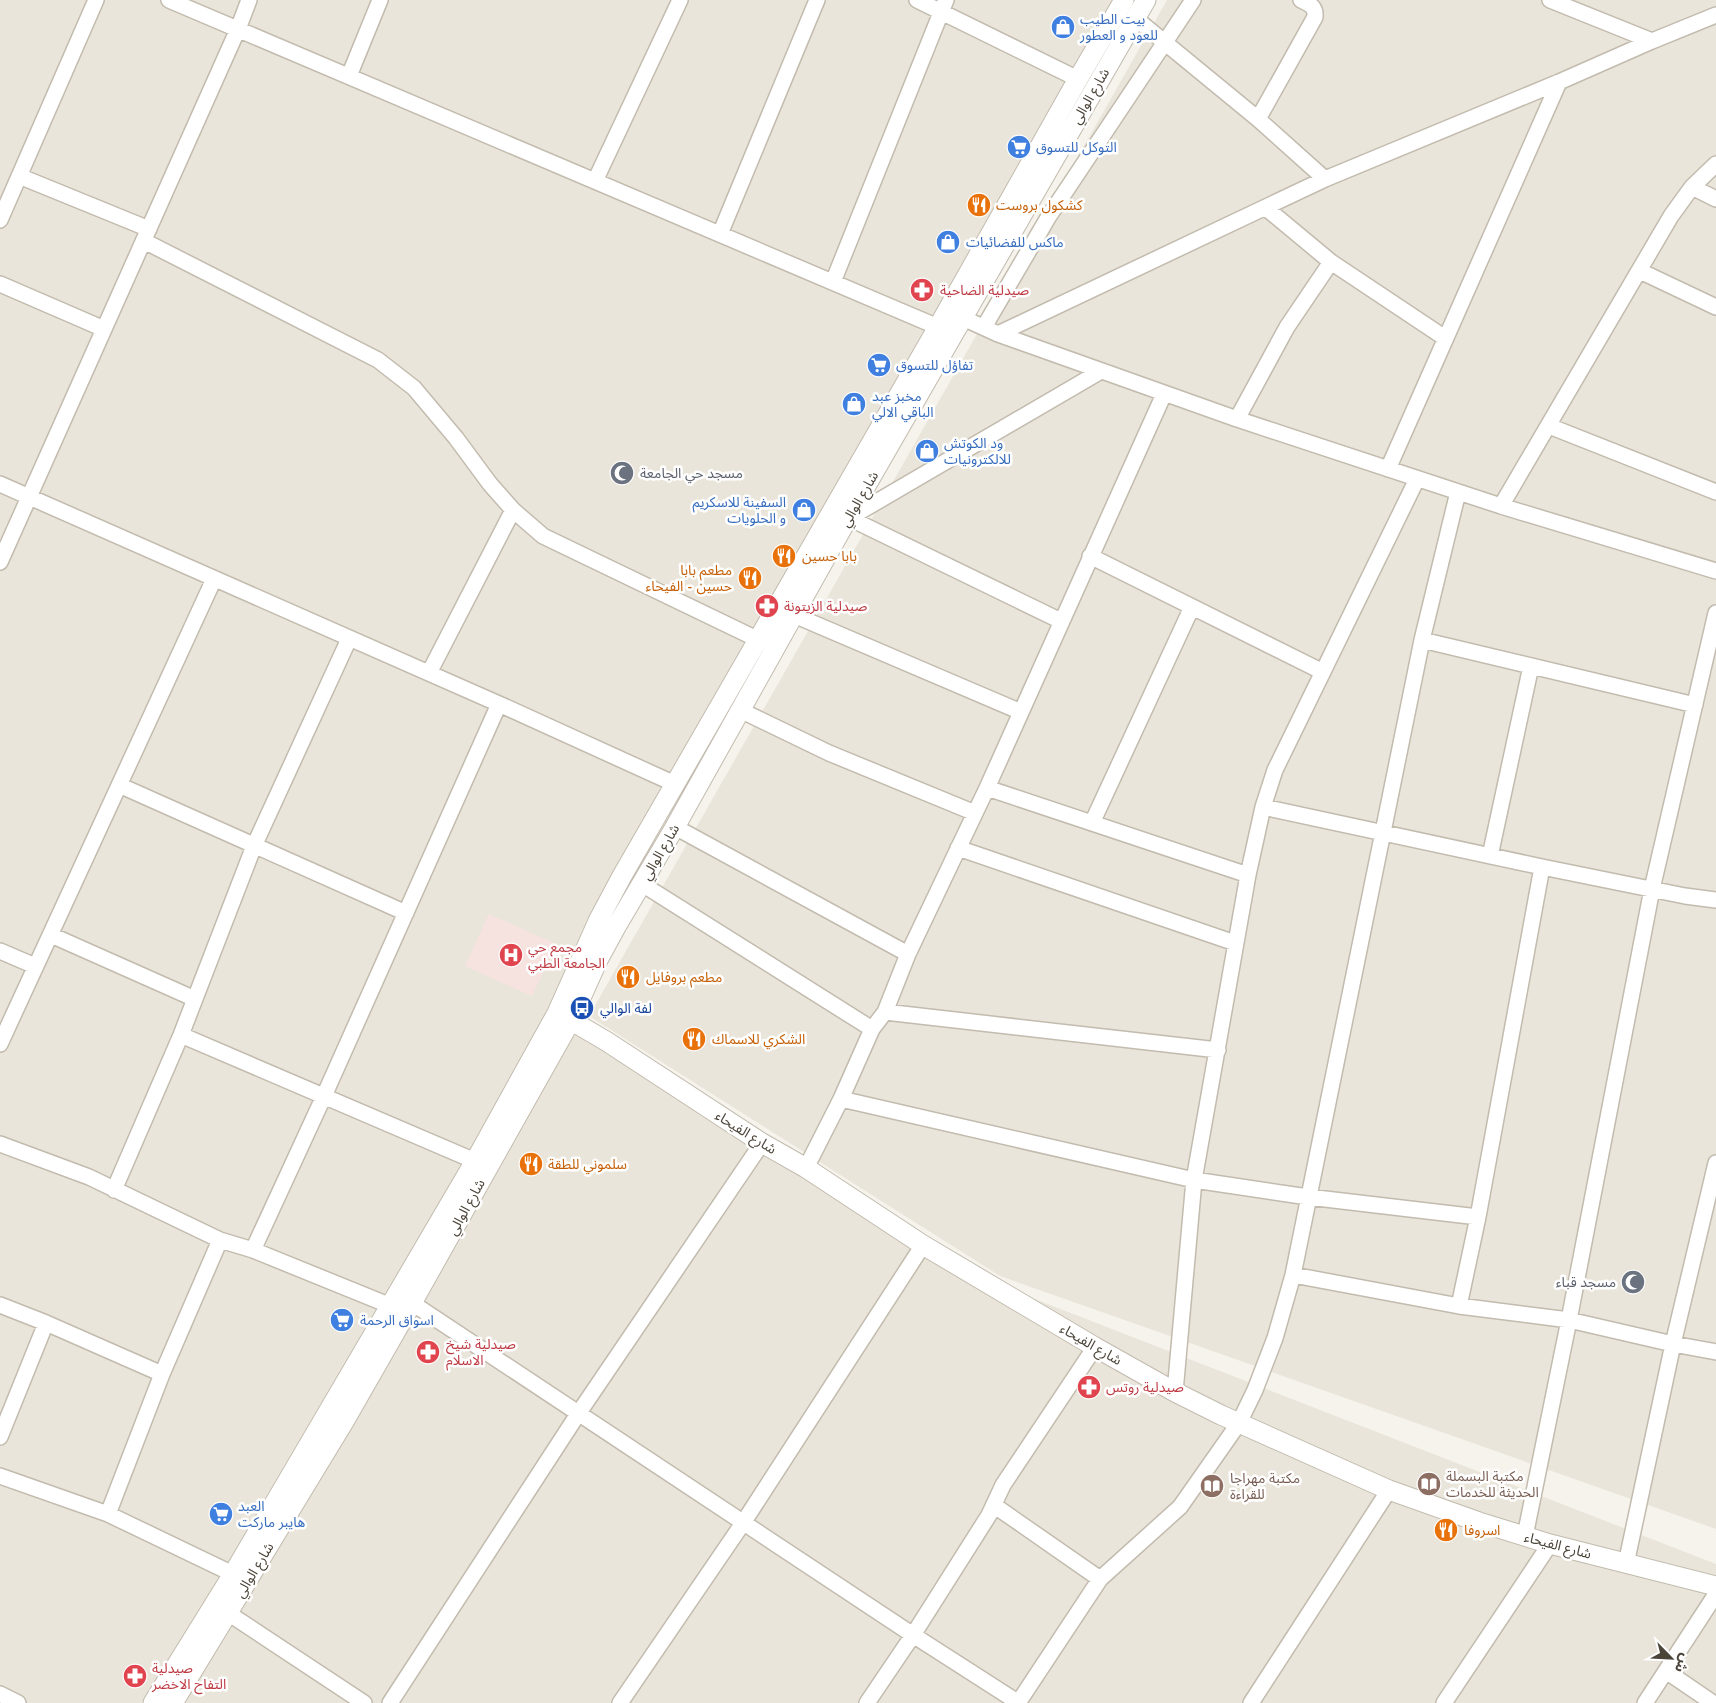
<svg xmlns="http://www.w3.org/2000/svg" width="1716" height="1703" viewBox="0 0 1716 1703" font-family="'Varela Round','Noto Sans Arabic',sans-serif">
<rect width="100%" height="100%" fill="#f6f3ec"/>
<path fill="#eae5da" d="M 0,0 L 1139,0 L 575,1022 L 996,1284 L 1716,1564 L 1716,1703 L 0,1703 Z
M 1167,0 L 1716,0 L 1716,1529 L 1000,1276 L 589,1016 Z"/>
<path fill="#f6e3e0" d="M 489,914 L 556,944 L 532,996 L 465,966 Z"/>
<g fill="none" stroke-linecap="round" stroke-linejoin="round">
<g stroke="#c2bbae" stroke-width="18">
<path id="minor" d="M 169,0 L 938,327
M 917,0 L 1078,79
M 1550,0 L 1652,41
M 1135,18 L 1258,119 L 1325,179
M 349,76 L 380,0
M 1258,119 L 1315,17 C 1316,6 1309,4 1301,0
M 19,176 L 149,229
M 595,181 L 680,0
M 1692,187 L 1716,199
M 1266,208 L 1331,262 L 1445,338
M 0,220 L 96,0
M 720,234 L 817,0
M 144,241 L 378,360 L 414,388 L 456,438 L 490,484 L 513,510 L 543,536 L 759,640
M 1640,271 L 1716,307
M 833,282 L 946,0
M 0,284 L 104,329
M 963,318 L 998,334 L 1237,419 L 1501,506 L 1716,571
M 984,327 L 1049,216 L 1193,0
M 998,334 L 1325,179 L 1559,82 L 1652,41 L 1716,15
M 1237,419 L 1287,327 L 1331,262
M 1549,426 L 1716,492
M 1388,469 L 1559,82
M 0,484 L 499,704 L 675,784
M 1501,506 L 1671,216 L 1692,187 L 1716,164
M 849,518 L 1101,371
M 849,518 L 1061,621
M 1090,556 L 1323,672
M 0,562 L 238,29 L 249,0
M 794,615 L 1021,712
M 1422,640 L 1695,705
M 429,673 L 513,510
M 740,710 L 829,753 L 975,813
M 119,785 L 406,913
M 987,788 L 1248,875
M 1263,807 L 1542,867 L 1685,896 L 1716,900
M 1092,823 L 1192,607
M 675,827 L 908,954
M 958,848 L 1235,943
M 1490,856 L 1531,666
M 642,884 L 872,1029
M 51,935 L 195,999
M 0,951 L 35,966
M 885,1012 L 1218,1050
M 181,1035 L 475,1161
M 0,1044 L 214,579
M 841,1099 L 1194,1180 L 1308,1197 L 1478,1217
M 0,1144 L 89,1177 L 220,1240 L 253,1250 L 391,1306
M 806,1168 L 841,1099 L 872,1029 L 885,1012 L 908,954 L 987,788 L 1164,394
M 114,1190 L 181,1035 L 254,846 L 349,639
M 253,1250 L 324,1096 L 499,704
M 1293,1275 L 1459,1306 L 1569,1320 L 1673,1344 L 1716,1352
M 412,1303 L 913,1635 L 1019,1703
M 0,1305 L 46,1323 L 162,1374
M 1459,1306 L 1478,1217 L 1542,867
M 1175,1392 L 1194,1180 L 1248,875 L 1263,807 L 1275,770 L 1417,479
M 0,1437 L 46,1323
M 0,1476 L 108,1514 L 233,1574
M 995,1506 L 1100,1579
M 108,1514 L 162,1374 L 220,1240
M 1525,1536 L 1569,1320 L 1652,889 L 1716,613
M 1626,1564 L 1673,1344 L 1716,1163
M 228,1613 L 364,1703
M 1666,1671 L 1713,1703
M 0,1694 L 18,1703
M 390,1703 L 578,1414 L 762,1143
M 620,1703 L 743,1523 L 923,1245
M 867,1703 L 913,1635 L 989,1515 L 1003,1485 L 1095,1347
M 1018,1703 L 1100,1579 L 1180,1507 L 1239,1423 L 1255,1390 L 1275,1338 L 1293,1275 L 1422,640 L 1458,492
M 1251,1703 L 1389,1490
M 1444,1703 L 1550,1544
M 1645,1703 L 1716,1594"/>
</g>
<g stroke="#c2bbae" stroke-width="21">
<path id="tertiary" d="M 560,1014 L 606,1041 L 762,1143 L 806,1168 L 923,1245 L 1095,1347 L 1175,1392 L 1221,1415 L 1389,1490 L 1479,1522 L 1550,1544 L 1716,1586
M 153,1703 L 233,1574 L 475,1161 L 557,1013 L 599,919 L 622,876 L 938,327 L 1078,79 L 1124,0
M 173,1703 L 345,1420 L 412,1303 L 571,1020 L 598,960 L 616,927 L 675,827 L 863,491 L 1146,0"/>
</g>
<use href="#minor" stroke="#fff" stroke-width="15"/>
<use href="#tertiary" stroke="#fff" stroke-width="19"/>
</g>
<defs>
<g id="shop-disc" transform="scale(1.25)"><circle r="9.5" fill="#3f7fe0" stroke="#fff"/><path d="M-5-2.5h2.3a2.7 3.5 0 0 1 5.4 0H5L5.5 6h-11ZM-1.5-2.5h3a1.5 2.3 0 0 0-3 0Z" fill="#fff"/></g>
<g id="supermarket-disc" transform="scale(1.25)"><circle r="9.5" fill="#3f7fe0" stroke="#fff"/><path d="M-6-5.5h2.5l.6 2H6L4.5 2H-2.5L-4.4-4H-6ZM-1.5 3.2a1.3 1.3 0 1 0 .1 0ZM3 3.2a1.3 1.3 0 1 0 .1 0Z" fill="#fff"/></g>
<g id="restaurant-disc" transform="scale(1.25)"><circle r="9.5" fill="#e8710a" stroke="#fff"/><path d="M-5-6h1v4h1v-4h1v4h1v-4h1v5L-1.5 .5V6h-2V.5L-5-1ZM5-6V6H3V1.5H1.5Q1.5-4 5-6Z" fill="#fff"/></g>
<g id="pharmacy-disc" transform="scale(1.25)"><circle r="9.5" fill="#e0444e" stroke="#fff"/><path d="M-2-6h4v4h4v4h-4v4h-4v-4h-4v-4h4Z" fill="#fff"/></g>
<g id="mosque-disc" transform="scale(1.25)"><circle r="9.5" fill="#6b7280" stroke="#fff"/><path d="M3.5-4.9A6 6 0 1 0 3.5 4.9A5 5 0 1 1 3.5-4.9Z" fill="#fff"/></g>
<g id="hospital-disc" transform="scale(1.25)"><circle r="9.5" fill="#e0444e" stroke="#fff"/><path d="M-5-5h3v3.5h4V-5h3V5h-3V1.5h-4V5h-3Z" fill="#fff"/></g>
<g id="bus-disc" transform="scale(1.25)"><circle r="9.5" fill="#1a4fb4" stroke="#fff"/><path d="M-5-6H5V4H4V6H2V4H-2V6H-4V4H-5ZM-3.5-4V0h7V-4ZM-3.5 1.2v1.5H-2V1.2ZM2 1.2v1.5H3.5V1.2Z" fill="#fff"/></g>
<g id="library-disc" transform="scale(1.25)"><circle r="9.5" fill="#8d6e63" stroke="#fff"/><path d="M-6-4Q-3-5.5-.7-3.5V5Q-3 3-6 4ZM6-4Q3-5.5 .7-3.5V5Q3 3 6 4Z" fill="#fff"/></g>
</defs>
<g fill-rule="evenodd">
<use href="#shop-disc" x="1063" y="27"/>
<use href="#supermarket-disc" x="1019" y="147"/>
<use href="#restaurant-disc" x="979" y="205"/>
<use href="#shop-disc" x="948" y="242"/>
<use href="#pharmacy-disc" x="922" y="290"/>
<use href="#supermarket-disc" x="879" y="365"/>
<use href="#shop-disc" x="854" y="404"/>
<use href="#shop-disc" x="927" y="451"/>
<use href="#mosque-disc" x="622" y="473"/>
<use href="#shop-disc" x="804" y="510"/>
<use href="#restaurant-disc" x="784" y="556"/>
<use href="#restaurant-disc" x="750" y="578"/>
<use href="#pharmacy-disc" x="767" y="606"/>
<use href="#hospital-disc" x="511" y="955"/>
<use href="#restaurant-disc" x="628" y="977"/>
<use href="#bus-disc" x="582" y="1008"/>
<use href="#restaurant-disc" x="694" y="1039"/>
<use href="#restaurant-disc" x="531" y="1164"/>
<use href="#mosque-disc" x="1633" y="1282"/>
<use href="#supermarket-disc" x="342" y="1320"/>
<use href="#pharmacy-disc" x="428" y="1352"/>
<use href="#pharmacy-disc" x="1089" y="1387"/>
<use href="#library-disc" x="1429" y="1484"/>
<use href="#library-disc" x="1212" y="1486"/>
<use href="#supermarket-disc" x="221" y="1514"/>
<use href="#restaurant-disc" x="1446" y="1530"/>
<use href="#pharmacy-disc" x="135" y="1676"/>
</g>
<g text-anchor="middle" stroke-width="5" stroke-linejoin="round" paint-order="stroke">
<g font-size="14" fill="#366cbe" stroke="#fff" text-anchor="start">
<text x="1080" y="24">بيت الطيب<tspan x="1080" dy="16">للعود و العطور</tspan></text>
<text x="1036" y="152">التوكل للتسوق</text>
<text x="966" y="247">ماكس للفضائيات</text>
<text x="896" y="370">تفاؤل للتسوق</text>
<text x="872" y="401">مخبز عبد<tspan x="872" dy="16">الباقي الالي</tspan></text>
<text x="944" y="448">ود الكوتش<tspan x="944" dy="16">للالكترونيات</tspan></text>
<text x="786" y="507" text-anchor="end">السفينة للاسكريم<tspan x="786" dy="16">و الحلويات</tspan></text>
<text x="360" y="1325">اسواق الرحمة</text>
<text x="238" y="1511">العبد<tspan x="238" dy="16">هايبر ماركت</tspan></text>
</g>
<g font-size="14" fill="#4b4439" stroke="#fff">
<text transform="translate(1090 96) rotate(-60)" y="5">شارع الوالي</text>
<text transform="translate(859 499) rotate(-60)" y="5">شارع الوالي</text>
<text transform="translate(660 852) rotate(-60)" y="5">شارع الوالي</text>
<text transform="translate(746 1132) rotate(32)" y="5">شارع الفيحاء</text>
<text transform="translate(466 1207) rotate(-61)" y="5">شارع الوالي</text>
<text transform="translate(1091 1344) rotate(30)" y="5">شارع الفيحاء</text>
<text transform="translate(1558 1545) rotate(15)" y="5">شارع الفيحاء</text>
<text transform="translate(254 1570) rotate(-59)" y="5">شارع الوالي</text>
</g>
<g font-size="14" fill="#c56008" stroke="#fff" text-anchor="start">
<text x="996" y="210">كشكول بروست</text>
<text x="802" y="561">بابا حسين</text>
<text x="732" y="575" text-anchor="end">مطعم بابا<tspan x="732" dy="16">حسين - الفيحاء</tspan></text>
<text x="646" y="982">مطعم بروفايل</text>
<text x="712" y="1044">الشكري للاسماك</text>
<text x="548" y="1169">سلموني للطقة</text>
<text x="1464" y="1535">اسروفا</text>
</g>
<g font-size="14" fill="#be3a42" stroke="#fff" text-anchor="start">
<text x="940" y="295">صيدلية الضاحية</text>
<text x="784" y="611">صيدلية الزيتونة</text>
<text x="528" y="952">مجمع حي<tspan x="528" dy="16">الجامعة الطبي</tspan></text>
<text x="446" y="1349">صيدلية شيخ<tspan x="446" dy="16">الاسلام</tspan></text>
<text x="1106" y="1392">صيدلية روتس</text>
<text x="152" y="1673">صيدلية<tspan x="152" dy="16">التفاح الاخضر</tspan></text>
</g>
<g font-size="14" fill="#5b616d" stroke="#fff" text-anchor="start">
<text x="640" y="478">مسجد حي الجامعة</text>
<text x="1616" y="1287" text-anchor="end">مسجد قباء</text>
</g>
<g font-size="14" fill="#164399" stroke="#fff" text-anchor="start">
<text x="600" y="1013">لفة الوالي</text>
</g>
<g font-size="14" fill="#785e54" stroke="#fff" text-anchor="start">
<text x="1446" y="1481">مكتبة البسملة<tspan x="1446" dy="16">الحديثة للخدمات</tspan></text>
<text x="1230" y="1483">مكتبة مهراجا<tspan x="1230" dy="16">للقراءة</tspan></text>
</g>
</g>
<g transform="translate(1671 1658) rotate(114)" stroke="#ffffff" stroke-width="4" paint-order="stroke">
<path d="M0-4L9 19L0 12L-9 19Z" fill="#4b4439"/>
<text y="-8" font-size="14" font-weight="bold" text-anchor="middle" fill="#4b4439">ش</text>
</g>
</svg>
